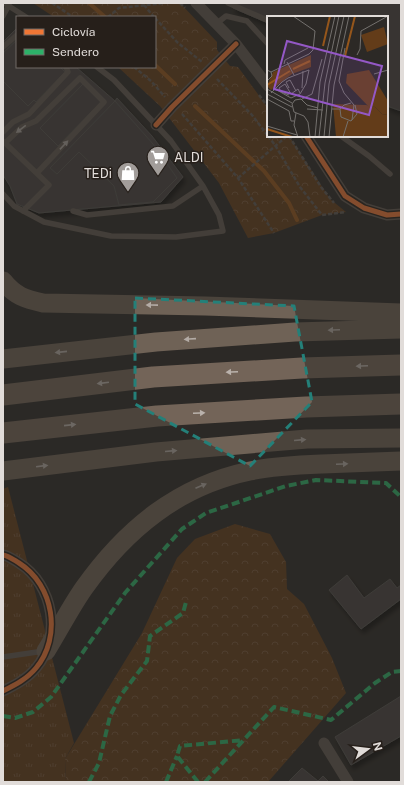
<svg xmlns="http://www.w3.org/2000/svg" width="404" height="785" font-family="'Public Sans',sans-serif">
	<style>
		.grass { fill: url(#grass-tufts) }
		.park { fill: url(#park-crowns) }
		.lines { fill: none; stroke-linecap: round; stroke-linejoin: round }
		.stream { stroke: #95561b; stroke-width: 4 }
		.building { fill: #464340; stroke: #555250; filter: url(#shadow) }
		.path { stroke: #5d5752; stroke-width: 2.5; stroke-dasharray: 4 2; stroke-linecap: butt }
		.service { stroke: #605750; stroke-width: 5.5 }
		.minor { stroke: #605750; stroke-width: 11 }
		.trunk { stroke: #6f6256; stroke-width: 19 }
		.motorway { stroke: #736458; stroke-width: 21 }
		.quiet { stroke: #2db169; stroke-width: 4; stroke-dasharray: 8 4; stroke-linecap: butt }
		.cycleway-casing { stroke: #261f1a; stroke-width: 8 }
		.cycleway { stroke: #f07635; stroke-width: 5 }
		.oneway { fill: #a7a09b }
		.oneway2 { fill: #b3aba5 }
		.oneway3 { fill: #bab2ac }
		.marked { fill: none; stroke: #248079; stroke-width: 3; stroke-dasharray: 8 5; stroke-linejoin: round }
		.labels { text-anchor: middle; stroke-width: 3; stroke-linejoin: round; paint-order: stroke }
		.poi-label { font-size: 13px; fill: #e1dcd9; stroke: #261f1a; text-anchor: start }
		.inset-river { fill: none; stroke: #95561b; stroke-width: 2 }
		.inset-road { fill: none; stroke: #74716e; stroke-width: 1 }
		.view { fill: #9458c6; fill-opacity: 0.15; stroke: #9458c6; stroke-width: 2 }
		.inset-edge { fill: none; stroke: #e1dcd9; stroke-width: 2 }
	</style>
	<defs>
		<pattern id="grass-tufts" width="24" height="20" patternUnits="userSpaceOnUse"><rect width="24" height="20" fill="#633c19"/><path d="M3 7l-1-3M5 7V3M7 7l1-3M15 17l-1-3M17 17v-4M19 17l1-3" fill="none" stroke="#79583a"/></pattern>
		<pattern id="park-crowns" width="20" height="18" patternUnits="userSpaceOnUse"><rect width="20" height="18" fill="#633c19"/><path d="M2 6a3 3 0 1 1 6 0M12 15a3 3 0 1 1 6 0" fill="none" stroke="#79583a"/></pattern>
		<filter id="shadow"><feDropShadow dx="2.5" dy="4.5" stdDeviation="2" flood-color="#0009"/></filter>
	</defs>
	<rect width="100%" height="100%" fill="#2c2926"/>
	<path class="grass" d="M8,487L74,743L65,759L66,782H3V489Z"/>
	<path class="park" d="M33,3H180L217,42V50L230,66L238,67L268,108V136H289L330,199L346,212L322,215L274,233L248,238L219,183L160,106L118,67H155V17H54Z
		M235,524L270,534L286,562L287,589L304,604L332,658L346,693L268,782H66L65,759L142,633L177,558L195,539Z"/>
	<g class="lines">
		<path class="stream" d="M89,3L105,17
			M155,65L175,84
			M195,106L264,171L289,203L297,220"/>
	</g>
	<path class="building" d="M235,3H401V111L387,106V17H268V23L233,8Z
		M17,28V67H76L115,101L117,98L152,136L183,177L161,202L39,213L17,204L10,186L3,175V42Z
		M17,40V67H60L65,72L36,102L34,100L28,106L3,81V57L4,52Z
		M83,84L101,102L58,146L40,128Z
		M115,101L153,144L177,178L153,202L119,205L114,186L79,152L57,174L50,168Z
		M347,575L364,598L390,579L397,588L401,585V599L361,629L329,590Z
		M401,696V736L351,765L335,737Z
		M302,768L318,781L323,776L329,782H288Z"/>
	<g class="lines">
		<path class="path" d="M52,3L73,17
			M180,3L185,8
			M144,5L154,17
			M108,17L119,8L165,3
			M155,18L177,42L202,62
			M134,67L151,81L165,97
			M217,79L252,115L268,136
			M259,95L268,107
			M182,114L238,178L274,233
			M268,136L275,145L300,187L322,215L346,212
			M289,136L321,187L334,203
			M238,178L287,136"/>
		<path class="service" d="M4,3L26,17
			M228,3L267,20
			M3,16L9,5
			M216,24L226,16L247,21L268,44
			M3,47L17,35
			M3,132L13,122L29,114L68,72L66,67
			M341,136L369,156L390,174
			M4,142L49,185L23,211
			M5,143L22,127L36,121L80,78L104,102L37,173
			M3,194L14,206L44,222L111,236L176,237L223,231L219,215L203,186L171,141L114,80L97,67
			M73,211L87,215L173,206L203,186
			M3,657L44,651"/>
		<path class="minor" d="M196,3L236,44L268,86
			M156,125L172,107L236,44
			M306,136L345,196L364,208L387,215L401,214
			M3,555C9,556 14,560 19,563C54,585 62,637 36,668C27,679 15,685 3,691
			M324,743L348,782"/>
		<path class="trunk" d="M3,281C15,296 25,299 43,303L205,306L401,313
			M3,359L156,342L295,332L401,329
			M3,471L156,452L307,439L401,438
			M46,651C59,630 70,608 84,588C126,529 178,486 250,471C273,466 298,465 322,464C349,463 375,462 401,461"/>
		<path class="motorway" d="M3,395L153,377L302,368L401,365
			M3,433L157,416L306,407L401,404"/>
		<path class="quiet" d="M3,716L15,718L33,712L51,697L125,593L182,529L206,513L286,486L316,480L386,483L401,497
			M89,782L99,763L110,716L121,695L147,661L150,636L183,613L186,602
			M166,782L177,756
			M198,782L177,756L180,746L244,740
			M205,782L274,707L331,720L375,683L392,672L401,671"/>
		<g class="cycleway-casing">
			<path id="cycleway" d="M156,125L172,107L236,44
				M306,136L345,196L364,208L387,215L401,214
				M3,555C9,556 14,560 19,563C54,585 62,637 36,668C27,679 15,685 3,691"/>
		</g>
		<use href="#cycleway" class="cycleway"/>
	</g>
	<defs><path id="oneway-solid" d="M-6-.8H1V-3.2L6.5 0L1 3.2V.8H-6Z"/></defs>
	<g class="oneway">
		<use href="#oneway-solid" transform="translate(21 129) rotate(143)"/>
		<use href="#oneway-solid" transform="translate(64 145) rotate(-47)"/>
	</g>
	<g class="oneway2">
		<use href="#oneway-solid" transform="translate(152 305) rotate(-179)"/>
		<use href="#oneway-solid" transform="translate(334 330) rotate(178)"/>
		<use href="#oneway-solid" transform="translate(190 339) rotate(176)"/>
		<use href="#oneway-solid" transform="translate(61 352) rotate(174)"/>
		<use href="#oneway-solid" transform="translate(300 440) rotate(-5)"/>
		<use href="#oneway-solid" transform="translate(171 451) rotate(-5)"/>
		<use href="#oneway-solid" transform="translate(342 464) rotate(-2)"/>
		<use href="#oneway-solid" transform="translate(42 466) rotate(-7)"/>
		<use href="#oneway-solid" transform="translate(201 486) rotate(-23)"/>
	</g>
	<g class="oneway3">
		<use href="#oneway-solid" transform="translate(362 366) rotate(178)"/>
		<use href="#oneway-solid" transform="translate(232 372) rotate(177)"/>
		<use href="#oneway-solid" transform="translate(103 383) rotate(173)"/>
		<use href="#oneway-solid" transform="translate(199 413) rotate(-3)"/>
		<use href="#oneway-solid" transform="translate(70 425) rotate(-6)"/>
	</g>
	<path d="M0 0H404V785H0ZM135,298L294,306L312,402L250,466L135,404Z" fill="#2c2926" fill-opacity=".55" fill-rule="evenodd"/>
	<path class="marked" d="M135,298L294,306L312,402L250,466L135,404Z"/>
	<defs>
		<g id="supermarket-pin" transform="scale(1.15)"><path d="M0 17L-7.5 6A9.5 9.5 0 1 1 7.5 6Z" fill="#a29d9a" stroke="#261f1a"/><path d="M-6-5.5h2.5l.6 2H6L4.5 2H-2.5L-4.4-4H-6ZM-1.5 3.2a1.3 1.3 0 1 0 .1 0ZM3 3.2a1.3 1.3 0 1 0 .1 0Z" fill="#fff"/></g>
		<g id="shop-pin" transform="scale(1.15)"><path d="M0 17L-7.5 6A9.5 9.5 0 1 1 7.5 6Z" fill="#a29d9a" stroke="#261f1a"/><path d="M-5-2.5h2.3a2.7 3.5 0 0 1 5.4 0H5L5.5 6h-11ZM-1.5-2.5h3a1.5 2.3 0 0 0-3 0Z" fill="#fff"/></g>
	</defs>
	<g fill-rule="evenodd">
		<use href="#supermarket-pin" x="158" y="157"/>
		<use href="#shop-pin" x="128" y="173"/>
	</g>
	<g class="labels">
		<g class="poi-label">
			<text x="174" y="162">ALDI</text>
			<text x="112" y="178" text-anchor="end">TEDi</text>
		</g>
	</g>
	<g transform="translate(267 16)">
		<rect width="121" height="121" fill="#2c2926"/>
		<path d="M66,88L99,89L108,91L115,98L121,99V121H69Z" fill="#633c19"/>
		<path d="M44,39V51L25,58L4,74L0,70L6,56ZM102,54L121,85V99L115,98L108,91L101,90L79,67L80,58Z" fill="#633c19"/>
		<path d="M117,11L121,28L100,36L94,19Z" fill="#633c19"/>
		<path class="inset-river" d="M56,30L63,0M78,40L88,0M26,53L43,45M0,69L23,55M0,113L25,121"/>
		<path class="inset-road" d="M78,32L72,65L77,77L87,89M90,39L93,33L94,15L121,0M20,46L27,59M17,48L18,44L41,32M0,54L4,56L5,60L0,65M4,56L42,38L46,34L48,15L26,0M107,58L121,54M22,72L19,66L23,64L29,75M35,72L36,55M0,73L25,87M4,77L15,66L21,62L42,54L39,68L33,78L24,82L8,73M0,78L25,91M24,78L31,73L33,77M22,79L14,76L12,72L18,68L24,78M0,83L22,95L24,105H27M35,83L45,78L55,43M40,93L56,94M65,93H73L77,89L84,87M73,93L74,101L84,105L90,98L88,89M29,97L27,109L31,121M85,104L87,89M0,110L30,119M43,121L41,106L37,100L27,96L25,88L28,84L34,83L40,89L51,92M48,121L53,66L68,0M52,121L58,67L72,0M57,121L62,68L77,0M62,121L67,69L82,0M76,121L81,105"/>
		<path class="view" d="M20,25L115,50L102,99L7,73Z"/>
		<rect width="121" height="121" class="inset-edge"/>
	</g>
	<rect width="404" height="785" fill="none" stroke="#e1dcd9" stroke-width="8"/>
	<rect x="16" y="16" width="140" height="52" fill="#261f1a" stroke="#716b66"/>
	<rect x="24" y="29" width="20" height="6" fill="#f07635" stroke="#716b66"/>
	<text x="52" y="36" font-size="12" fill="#e1dcd9">Ciclovía</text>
	<rect x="24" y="49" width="20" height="6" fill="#2db169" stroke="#716b66"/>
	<text x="52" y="56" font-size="12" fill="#e1dcd9">Sendero</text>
	<g transform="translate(368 749) rotate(75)" stroke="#261f1a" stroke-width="3" paint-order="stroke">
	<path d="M0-3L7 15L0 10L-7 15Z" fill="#e1dcd9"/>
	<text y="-6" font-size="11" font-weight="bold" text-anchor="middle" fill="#e1dcd9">N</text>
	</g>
</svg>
